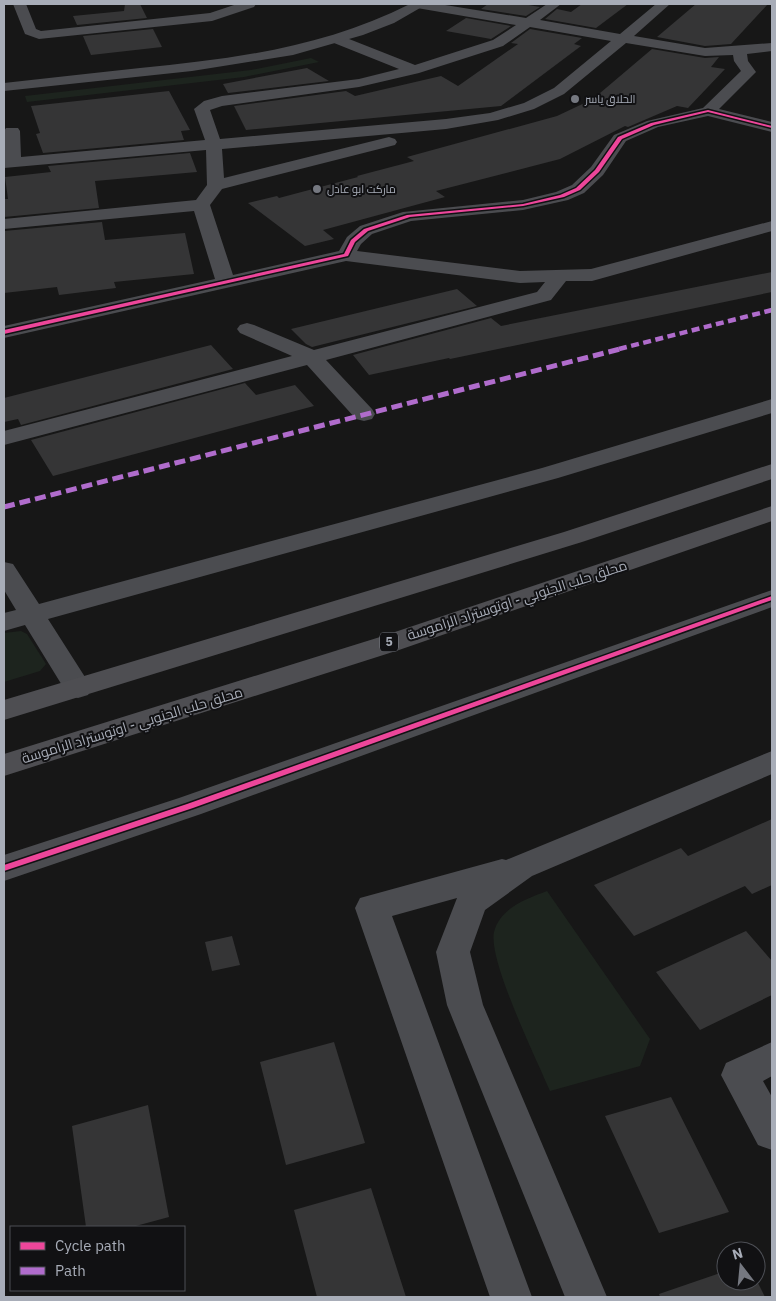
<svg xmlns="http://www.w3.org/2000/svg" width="776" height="1301" font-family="'IBM Plex Sans',Cairo,sans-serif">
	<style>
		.green { fill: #1d241e }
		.building { fill: #353536 }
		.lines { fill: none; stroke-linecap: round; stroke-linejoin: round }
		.minor { fill: #4b4c50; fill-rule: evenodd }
		.tertiary { fill: #4b4c50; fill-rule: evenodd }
		.trunk { fill: #4e4e52; fill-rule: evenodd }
		.quiet-far1 { stroke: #b06ccc; stroke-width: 4.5; stroke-dasharray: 8 4.5; stroke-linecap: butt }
		.quiet { stroke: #b06ccc; stroke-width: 5; stroke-dasharray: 11 5; stroke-linecap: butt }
		.cycleway-casing { stroke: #111113; stroke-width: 3 }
		.cycleway { fill: #ed469a; fill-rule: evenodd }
		.poi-dot { fill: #757880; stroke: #111113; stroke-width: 2 }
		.labels { text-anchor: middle; stroke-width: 4; stroke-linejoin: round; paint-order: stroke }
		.far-poi-label { font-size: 11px; fill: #a8adb8; stroke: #111113; text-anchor: start }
		.shield { fill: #111113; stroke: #7b7e86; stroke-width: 1 }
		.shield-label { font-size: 12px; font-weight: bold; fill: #a8adb8 }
		.street-label { font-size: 14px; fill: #a8adb8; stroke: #111113 }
	</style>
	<rect width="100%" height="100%" fill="#171717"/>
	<path class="green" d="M311,58L319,62L244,77L27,102L25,96L251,70Z
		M21,631L27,634L46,664L40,671L4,682V633Z
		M547,891L650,1039L640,1066L550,1091C537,1060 488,961 494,932C500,908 526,899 547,891Z"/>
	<path class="building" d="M125,4H140L147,18L77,25L73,16L124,11Z
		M488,4H523L540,7L526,16L481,9Z
		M582,4H628L596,28L545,19L557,9L571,12Z
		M696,4H768L731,44L705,46L657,37Z
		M466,18L511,26L491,39L446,31Z
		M153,29L162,47L91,55L83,36Z
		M530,29L582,38L574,44L581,46L501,106L246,130L234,106L346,91L355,96L441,76L458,86L518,44L511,43Z
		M652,49L705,58L719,57L711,67L725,69L688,108L677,106L628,127L625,126L560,159L436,191L445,197L323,230L334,239L305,246L248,203L277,196L279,198L358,177L357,176L414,161L407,157L557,116L593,99Z
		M307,68L329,81L228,93L223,84Z
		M169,91L190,130L181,131L184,140L43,153L36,134L40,133L31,106Z
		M190,153L197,172L95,181L99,208L4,217V199H8L5,177L51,172L48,166Z
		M102,222L105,240L185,233L194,274L114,282L116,288L59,295L57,287L4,293V231Z
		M772,272V292L450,359L449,358L369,375L353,355L491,318L501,326Z
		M457,289L477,306L312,347L306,344L291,329Z
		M211,345L233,369L21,425L18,419L4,422V398Z
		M245,383L256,395L295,385L314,406L53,476L31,440Z
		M772,819V885L752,894L745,886L634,936L594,885L681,848L688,856Z
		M746,931L772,961V995L700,1030L656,972Z
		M232,936L240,965L212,971L205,942Z
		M334,1042L365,1143L286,1165L260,1062Z
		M671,1097L729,1212L659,1233L605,1116Z
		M148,1105L169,1217L132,1227H86L72,1126Z
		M371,1188L406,1297H317L294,1210Z
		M726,1271V1281H756V1279L765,1297H660L659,1294Z"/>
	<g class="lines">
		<path class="minor" d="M13,4H26L36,29L41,31L210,13L237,4H256L254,7L212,21L39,39L25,34Z
			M411,4H439L526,18L547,4H561L540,20L620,34L656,4H670L634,36L705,48L772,43V51L747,54L748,61L756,72L719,109L772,122V132L708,116L658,127L626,141L603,175L584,193L568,200L523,210L411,221L372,234L361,244L357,251L520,271L591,269L772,221V231L592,281H566L551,300L326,360L372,409L375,414L372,419L364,421L356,419L307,365L4,445V431L292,356L240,333L237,329L240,325L247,323L254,325L314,350L537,292L545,282L520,283L346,261L4,338V326L215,279L194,211L4,229V219L196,200L207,185L206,150L4,168V131L6,128H18L20,131L21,157L205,140L194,109L204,101L222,96L359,79L399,69L334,43L332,40L334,37H344L415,65L493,40L516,25L417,8L412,7ZM530,27L611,41L554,88L524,103L490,113L446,119L220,139L210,110L222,106L359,87L419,73L503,46ZM626,43L705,56L733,55L734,61L741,71L703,108L647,121L614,135L591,167L572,185L556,192L523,200L403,212L360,226L347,237L339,251L233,275L210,205L222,189L395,145L397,142L395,139L389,137L224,178L222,149L446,129L498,120L534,109L564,94Z
			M772,399V413L558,478L48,619L92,688L88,695L78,698L68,695L25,625L4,631V613L16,610L4,590V562L13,564L39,604L542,468Z
			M772,590V607L201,814L4,881V855L179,798Z
			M772,751V774L532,876L485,910L470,952L483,1005L607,1297H565L447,1005L436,952L457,898L392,916L532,1297H490L355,908L360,898L502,859L506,860Z
			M772,1042V1076L763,1081L772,1097V1150L758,1145L721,1075L726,1063Z"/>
		<path class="tertiary" d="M410,4H427L394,23L363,35L293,55L192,71L4,91V83C49,78 94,73 140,68C234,59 325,47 410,4Z"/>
		<path class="trunk" d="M772,464V479L582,542L4,720V700L564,532Z
			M772,506V521L399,650L4,776V754L380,637Z"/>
		<path class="quiet-far1" d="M619,349L772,310"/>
		<path class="quiet" d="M4,507L624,348"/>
		<g class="cycleway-casing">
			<path id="cycleway" d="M708,110L772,126V128L708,112L654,125L622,139L599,172L580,190L564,197L523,206L410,217L368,231L355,242L348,256L4,334V330L344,254L351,240L364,229L407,215L523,204L560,195L576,188L595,170L618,137L651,123Z
				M772,596V600L193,808L4,871V865L187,804Z"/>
		</g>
		<use href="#cycleway" class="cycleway"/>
	</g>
	<g class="poi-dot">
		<circle cx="575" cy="99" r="5"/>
		<circle cx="317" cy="189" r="5"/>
	</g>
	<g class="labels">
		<g class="far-poi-label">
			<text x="585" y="103">الحلاق ياسر</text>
			<text x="327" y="193">ماركت ابو عادل</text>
		</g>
		<rect class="shield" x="380" y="632.5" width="18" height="19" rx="4"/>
		<g class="shield-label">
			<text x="389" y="646">5</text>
		</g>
		<g class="street-label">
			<text transform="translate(517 600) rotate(-18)" y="5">محلق حلب الجنوبي - اوتوستراد الراموسة</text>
			<text transform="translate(132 725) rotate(-17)" y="5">محلق حلب الجنوبي - اوتوستراد الراموسة</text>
		</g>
	</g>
	<rect width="776" height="1301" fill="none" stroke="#a8adb8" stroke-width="10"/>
	<rect x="10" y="1226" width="175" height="65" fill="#111113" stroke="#4d4f55"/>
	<rect x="20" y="1242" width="25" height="8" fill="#ed469a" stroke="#4d4f55"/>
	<text x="55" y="1251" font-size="15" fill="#a8adb8">Cycle path</text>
	<rect x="20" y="1267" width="25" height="8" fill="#b06ccc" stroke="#4d4f55"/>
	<text x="55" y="1276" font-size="15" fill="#a8adb8">Path</text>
	<g transform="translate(741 1266) rotate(344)"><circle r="24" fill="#111113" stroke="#4d4f55"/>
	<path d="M0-4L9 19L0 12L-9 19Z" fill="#757880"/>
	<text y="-8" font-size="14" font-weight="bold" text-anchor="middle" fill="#a8adb8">N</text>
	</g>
</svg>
